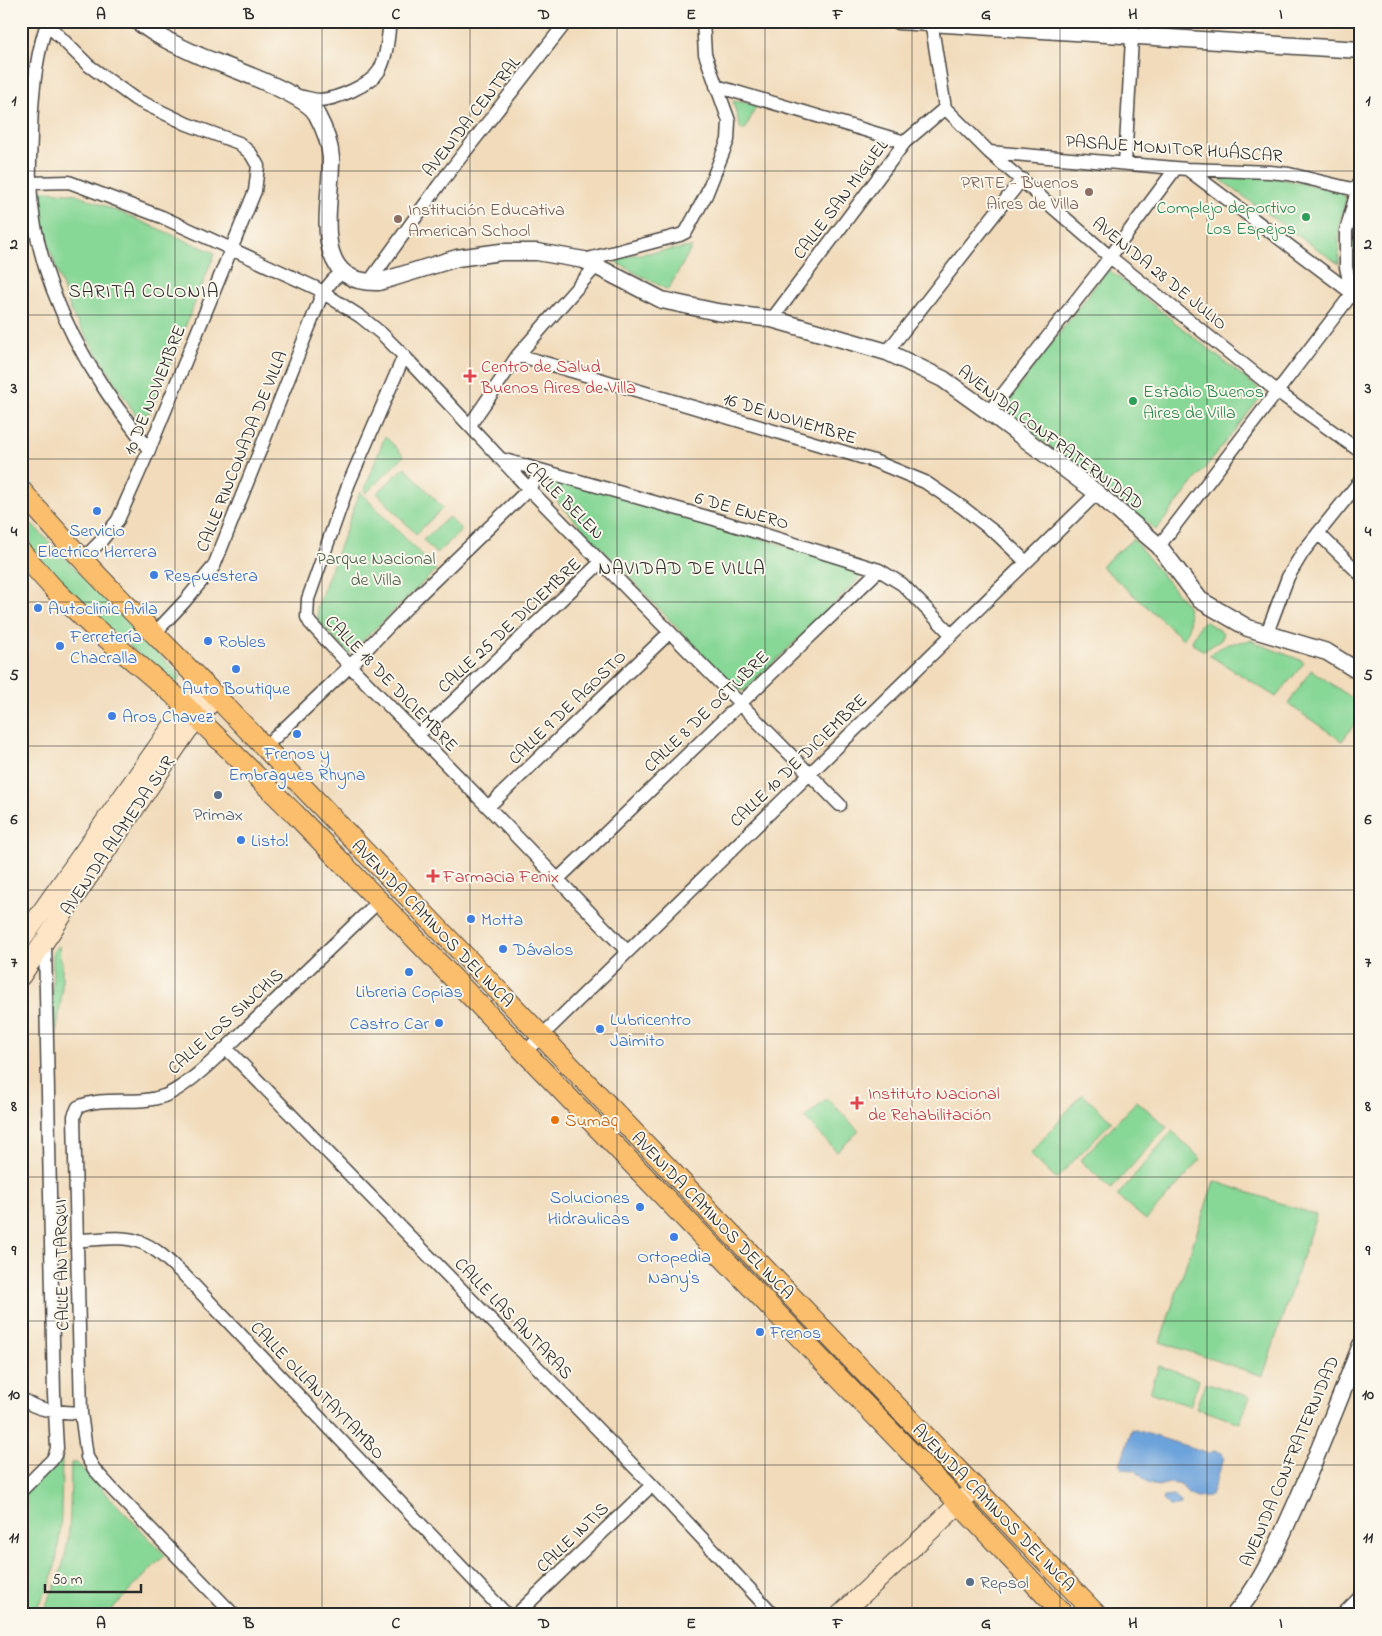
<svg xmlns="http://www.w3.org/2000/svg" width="1382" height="1636" font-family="'Indie Flower',sans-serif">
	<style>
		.green { fill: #87d796; stroke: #598160 }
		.water { fill: #6da3db; stroke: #4c6783 }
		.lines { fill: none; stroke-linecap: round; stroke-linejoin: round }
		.minor-casing { stroke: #494541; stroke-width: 15 }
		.tertiary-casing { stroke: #494541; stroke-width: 19 }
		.secondary-casing { stroke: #494541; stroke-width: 21 }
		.primary-casing { stroke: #494541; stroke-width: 22 }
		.minor { stroke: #fff; stroke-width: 12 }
		.tertiary { stroke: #fff; stroke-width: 16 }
		.secondary { stroke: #fde5c5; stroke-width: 19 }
		.primary { stroke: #fabe6d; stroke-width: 20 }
		.grid { fill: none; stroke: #2b2b2b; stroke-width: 1; stroke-opacity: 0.55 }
		.education-dot { fill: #8d6e63; stroke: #fbf7ec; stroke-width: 2 }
		.leisure-dot { fill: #2e9e5b; stroke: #fbf7ec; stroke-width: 2 }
		.health-dot { fill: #e0444e; stroke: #fbf7ec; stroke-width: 2 }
		.shop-dot { fill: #3f7fe0; stroke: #fbf7ec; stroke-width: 2 }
		.service-dot { fill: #5c6f8a; stroke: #fbf7ec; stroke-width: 2 }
		.food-dot { fill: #e8710a; stroke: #fbf7ec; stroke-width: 2 }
		.labels { text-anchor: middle; stroke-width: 4; stroke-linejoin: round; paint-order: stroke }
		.street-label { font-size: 18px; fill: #2b2b2b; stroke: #fbf7ec }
		.education-label { font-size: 18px; fill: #785e54; stroke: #fbf7ec; text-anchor: end }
		.leisure-label { font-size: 18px; fill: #27864d; stroke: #fbf7ec; text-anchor: end }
		.health-label { font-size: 18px; fill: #be3a42; stroke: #fbf7ec; text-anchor: start }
		.shop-label { font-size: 18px; fill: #366cbe; stroke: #fbf7ec; text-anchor: start }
		.park-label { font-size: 18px; fill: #475f4b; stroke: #fbf7ec }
		.service-label { font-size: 18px; fill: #4e5e75; stroke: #fbf7ec }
		.food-label { font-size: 18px; fill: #c56008; stroke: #fbf7ec; text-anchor: start }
		.neighbourhood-label { font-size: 19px; letter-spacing: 1px; fill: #2b2b2b; stroke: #fbf7ec }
		.neatline { fill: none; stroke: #2b2b2b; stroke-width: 2 }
		.grid-label { font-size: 16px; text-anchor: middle; font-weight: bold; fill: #2b2b2b }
	</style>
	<rect width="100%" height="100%" fill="#fbf7ec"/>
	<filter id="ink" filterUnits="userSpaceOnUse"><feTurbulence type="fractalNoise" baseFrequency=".02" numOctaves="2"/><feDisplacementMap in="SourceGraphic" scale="10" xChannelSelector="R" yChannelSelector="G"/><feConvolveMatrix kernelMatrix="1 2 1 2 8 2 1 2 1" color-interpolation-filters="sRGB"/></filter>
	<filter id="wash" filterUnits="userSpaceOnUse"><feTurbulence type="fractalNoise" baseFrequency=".0096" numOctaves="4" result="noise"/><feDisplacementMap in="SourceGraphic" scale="20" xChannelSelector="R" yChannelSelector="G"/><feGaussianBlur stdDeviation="1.12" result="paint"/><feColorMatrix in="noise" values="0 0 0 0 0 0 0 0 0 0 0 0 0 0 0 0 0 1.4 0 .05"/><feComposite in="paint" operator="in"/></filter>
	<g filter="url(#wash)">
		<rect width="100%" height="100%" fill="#f1dbbb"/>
		<path class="green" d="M733,101L757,104L745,130H742L740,127Z
			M1219,175L1277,178L1337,191L1343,194L1346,199L1339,225V264L1277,221L1220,179Z
			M39,190L77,194L215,253L151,411L144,416L135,414L72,314L48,244L41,214Z
			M1349,226L1355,227L1354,239L1361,248V266L1353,272L1348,238Z
			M692,247L668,290L617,263L618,257Z
			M1108,269L1264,393L1156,530L1002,409Z
			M385,436L404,456L366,493L364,491Z
			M405,467L443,508L416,534L377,493Z
			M566,479L858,568L860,573L859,579L745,691L736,690L554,498L551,491V485L557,480Z
			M360,492L436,570L349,654L320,623L318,618L317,607Z
			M21,513L181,677L175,685L105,625L71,593L21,537Z
			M449,517L462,530L436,554L423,540Z
			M1133,539L1186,604C1191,617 1191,627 1183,639L1101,566Z
			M1205,621L1223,633V636L1221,640L1204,651L1194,645L1192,641L1200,625Z
			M1251,640L1256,643L1303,661L1304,663L1276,697L1209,655L1224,645Z
			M1311,670L1361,704V715L1342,741L1288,704Z
			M59,946L60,960L62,961V992L52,1065L53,951Z
			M1082,1094L1112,1121L1056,1179L1030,1154Z
			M827,1098L859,1131L837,1152L805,1118Z
			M1137,1101L1167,1127L1111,1189L1080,1160Z
			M1172,1131L1201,1159L1146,1220L1117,1196Z
			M1214,1181L1316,1215L1263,1376L1160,1342Z
			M1159,1366L1199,1380L1190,1406L1150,1392Z
			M1205,1382L1250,1397L1240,1423L1196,1408Z
			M62,1458C61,1497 63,1540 52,1578C48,1591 39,1604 31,1615H21V1496L52,1464Z
			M71,1463H77L165,1555L106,1615H41C49,1598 58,1582 63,1564C72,1532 70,1496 71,1463Z"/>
		<path class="water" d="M1132,1429L1209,1453L1214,1451L1222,1453L1224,1458L1211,1495L1209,1497L1197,1498L1192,1496L1188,1494L1182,1486L1178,1484L1169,1483L1158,1486L1149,1484L1135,1470L1122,1469L1120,1465Z
			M1174,1496L1181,1502V1505L1170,1507L1163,1500L1164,1497Z"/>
	</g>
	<g filter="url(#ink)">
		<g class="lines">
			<g class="minor-casing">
				<path id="minor" d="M44,21L88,65L135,99L187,124L239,143L251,154L258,166L255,191L149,450L118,520L101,541L83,559
					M48,21C36,53 32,96 31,130C31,148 29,166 30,183C33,255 63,326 102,385C116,408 134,428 149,450
					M931,21L945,108L989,152L1110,257L1278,392L1361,452
					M716,86L905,142
					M297,96C305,97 313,100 320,100C337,99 370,85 379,71C387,57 388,37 390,21
					M989,152L1187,169L1270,172L1289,174L1356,190
					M1125,163L1133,21
					M1187,169L1361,300
					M30,183L69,182L162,217L316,288L361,317L382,334L404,356L529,489L840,805
					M1360,210L1359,221L1361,238
					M584,260L680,235L686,232L706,195L728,140L729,121L705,54L703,21
					M369,282L439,185L567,21
					M1352,294L1346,267V231L1361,176
					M772,319L905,142L945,108
					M887,352L1022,179
					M518,355L794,437L874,461L925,482L962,507L998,535L1026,562
					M404,356L349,483L308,599L307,617L310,623L350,666L488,807L627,951
					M989,412L1110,257L1176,168
					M470,425L518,355L597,265
					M501,459L714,519L879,570L902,584L952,635
					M1318,533L1361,575
					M1159,546L1361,282
					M1267,633L1288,577L1303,552L1361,480
					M154,634L185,601L214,566L323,292L333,280L344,271
					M418,735L601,562
					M265,747L350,666L417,597L529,489L542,471
					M488,807L670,632
					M558,879L879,570
					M226,1048L652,1485L774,1615
					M524,1053L1097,493
					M78,1240C97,1240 122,1235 140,1242C157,1248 171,1264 184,1275L507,1615
					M21,1398C38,1412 61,1412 81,1413
					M21,1491L52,1460L55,1455L57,1448L54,1394L45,942
					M234,1615L112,1489L94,1469L87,1457L81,1413L74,1116L78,1107C105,1095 136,1106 164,1096C190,1086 228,1046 249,1026C292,985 335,943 378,902
					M516,1615L652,1485
					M1342,1615L1361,1596"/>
			</g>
			<g class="tertiary-casing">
				<path id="tertiary" d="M137,21C156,36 178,46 200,56C225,66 307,94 317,115C324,128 330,144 331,158C332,203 307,285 379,282L457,258L501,252H537L584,260L662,300L717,312L772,319L887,352L943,379L989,412L1097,493L1159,546L1200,600L1248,628L1327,652L1361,673
					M898,21L1361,50
					M1234,1615C1259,1587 1274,1553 1289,1519C1315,1462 1338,1403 1361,1345"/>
			</g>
			<g class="secondary-casing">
				<path id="secondary" d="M21,941L176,721L205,685
					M21,976L187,731L216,696
					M840,1615L976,1488"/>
			</g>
			<g class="primary-casing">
				<path id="primary" d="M21,490C85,567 158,636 227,708L1097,1615
					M21,552L54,589L91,625L173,694L294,813L918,1460L1064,1615"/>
			</g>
			<use href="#minor" class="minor"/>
			<use href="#tertiary" class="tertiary"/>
			<use href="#secondary" class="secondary"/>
			<use href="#primary" class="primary"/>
		</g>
	</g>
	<path class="grid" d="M175,21V1615M322,21V1615M470,21V1615M617,21V1615M765,21V1615M912,21V1615M1060,21V1615M1207,21V1615M21,171H1361M21,315H1361M21,459H1361M21,602H1361M21,746H1361M21,890H1361M21,1034H1361M21,1177H1361M21,1321H1361M21,1465H1361"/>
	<g class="education-dot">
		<circle cx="1089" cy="192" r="5"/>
		<circle cx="398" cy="219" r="5"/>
	</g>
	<g class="leisure-dot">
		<circle cx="1306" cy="217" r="5"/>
		<circle cx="1133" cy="401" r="5"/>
	</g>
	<g class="health-dot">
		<path d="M467.5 368.5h5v5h5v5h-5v5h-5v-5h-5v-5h5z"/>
		<path d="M430.5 868.5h5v5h5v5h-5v5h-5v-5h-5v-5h5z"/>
		<path d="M854.5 1095.5h5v5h5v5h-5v5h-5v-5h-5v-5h5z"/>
	</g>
	<g class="shop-dot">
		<circle cx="97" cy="511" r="5"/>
		<circle cx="154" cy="575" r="5"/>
		<circle cx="38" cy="608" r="5"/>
		<circle cx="208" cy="641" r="5"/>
		<circle cx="60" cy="646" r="5"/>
		<circle cx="236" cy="669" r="5"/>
		<circle cx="112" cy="716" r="5"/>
		<circle cx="297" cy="734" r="5"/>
		<circle cx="241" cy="840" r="5"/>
		<circle cx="471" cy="919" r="5"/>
		<circle cx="503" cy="949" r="5"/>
		<circle cx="409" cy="972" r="5"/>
		<circle cx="439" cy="1023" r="5"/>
		<circle cx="600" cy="1029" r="5"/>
		<circle cx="640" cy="1207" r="5"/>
		<circle cx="674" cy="1237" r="5"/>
		<circle cx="760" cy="1332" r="5"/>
	</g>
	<g class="service-dot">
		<circle cx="218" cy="795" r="5"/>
		<circle cx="970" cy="1582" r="5"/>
	</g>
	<circle class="food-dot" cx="555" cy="1120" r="5"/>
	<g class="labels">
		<g class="street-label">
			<text transform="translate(471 116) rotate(-52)" y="6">AVENIDA CENTRAL</text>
			<text transform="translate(1174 148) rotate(4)" y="6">PASAJE MONITOR HUÁSCAR</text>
			<text transform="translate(840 199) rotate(-53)" y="6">CALLE SAN MIGUEL</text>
			<text transform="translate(1160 273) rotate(39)" y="6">AVENIDA 28 DE JULIO</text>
			<text transform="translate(154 390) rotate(-68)" y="6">10 DE NOVIEMBRE</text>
			<text transform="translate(790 418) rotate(17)" y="6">16 DE NOVIEMBRE</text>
			<text transform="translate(1051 437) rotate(37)" y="6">AVENIDA CONFRATERNIDAD</text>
			<text transform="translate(241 451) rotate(-68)" y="6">CALLE RINCONADA DE VILLA</text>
			<text transform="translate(565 500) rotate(45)" y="6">CALLE BELEN</text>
			<text transform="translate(742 510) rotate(16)" y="6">6 DE ENERO</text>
			<text transform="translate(509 625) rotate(-43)" y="6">CALLE 25 DE DICIEMBRE</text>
			<text transform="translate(392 683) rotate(46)" y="6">CALLE 18 DE DICIEMBRE</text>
			<text transform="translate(567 707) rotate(-44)" y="6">CALLE 9 DE AGOSTO</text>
			<text transform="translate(706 711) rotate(-44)" y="6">CALLE 8 DE OCTUBRE</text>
			<text transform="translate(798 760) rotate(-44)" y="6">CALLE 10 DE DICIEMBRE</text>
			<text transform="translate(117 835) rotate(-56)" y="6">AVENIDA ALAMEDA SUR</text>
			<text transform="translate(433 923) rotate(46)" y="6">AVENIDA CAMINOS DEL INCA</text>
			<text transform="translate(225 1021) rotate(-42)" y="6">CALLE LOS SINCHIS</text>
			<text transform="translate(713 1215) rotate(46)" y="6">AVENIDA CAMINOS DEL INCA</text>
			<text transform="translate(61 1265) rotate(-91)" y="6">CALLE ANTARQUI</text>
			<text transform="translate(514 1318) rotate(46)" y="6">CALLE LAS ANTARAS</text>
			<text transform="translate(318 1390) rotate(46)" y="6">CALLE OLLANTAYTAMBO</text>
			<text transform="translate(1289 1461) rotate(-67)" y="6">AVENIDA CONFRATERNIDAD</text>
			<text transform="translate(994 1507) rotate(46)" y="6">AVENIDA CAMINOS DEL INCA</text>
			<text transform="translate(572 1537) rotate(-44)" y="6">CALLE INTIS</text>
		</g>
		<g class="education-label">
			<text x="1079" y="188">PRITE - Buenos<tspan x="1079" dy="21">Aires de Villa</tspan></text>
			<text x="408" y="215" text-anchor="start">Institución Educativa<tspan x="408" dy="21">American School</tspan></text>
		</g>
		<g class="leisure-label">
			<text x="1296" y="213">Complejo deportivo<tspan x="1296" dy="21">Los Espejos</tspan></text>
			<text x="1143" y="397" text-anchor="start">Estadio Buenos<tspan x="1143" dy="21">Aires de Villa</tspan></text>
		</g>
		<g class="health-label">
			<text x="481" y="372">Centro de Salud<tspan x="481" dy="21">Buenos Aires de Villa</tspan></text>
			<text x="443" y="882">Farmacia Fenix</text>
			<text x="868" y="1099">Instituto Nacional<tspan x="868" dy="21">de Rehabilitación</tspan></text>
		</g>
		<g class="shop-label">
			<text x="97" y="536" text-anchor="middle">Servicio<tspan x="97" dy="21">Electrico Herrera</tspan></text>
			<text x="164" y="581">Respuestera</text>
			<text x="48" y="614">Autoclinic Avila</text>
			<text x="70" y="642">Ferretería<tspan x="70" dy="21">Chacralla</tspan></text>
			<text x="218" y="647">Robles</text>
			<text x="236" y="694" text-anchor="middle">Auto Boutique</text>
			<text x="122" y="722">Aros Chavez</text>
			<text x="297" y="759" text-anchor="middle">Frenos y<tspan x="297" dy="21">Embragues Rhyna</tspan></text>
			<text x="251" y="846">Listo!</text>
			<text x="481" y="925">Motta</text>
			<text x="513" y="955">Dávalos</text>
			<text x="409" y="997" text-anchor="middle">Libreria Copias</text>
			<text x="610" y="1025">Lubricentro<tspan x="610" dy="21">Jaimito</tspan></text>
			<text x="429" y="1029" text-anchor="end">Castro Car</text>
			<text x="630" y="1203" text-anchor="end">Soluciones<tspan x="630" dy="21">Hidraulicas</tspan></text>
			<text x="674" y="1262" text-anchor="middle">Ortopedia<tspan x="674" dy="21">Nany's</tspan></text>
			<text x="770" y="1338">Frenos</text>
		</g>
		<g class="park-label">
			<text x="376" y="564">Parque Nacional<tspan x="376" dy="21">de Villa</tspan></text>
		</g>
		<g class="service-label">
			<text x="218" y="820">Primax</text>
			<text x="980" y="1588" text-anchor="start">Repsol</text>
		</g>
		<g class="food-label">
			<text x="565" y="1126">Sumaq</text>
		</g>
		<g class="neighbourhood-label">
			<text x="144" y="297">SARITA COLONIA</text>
			<text x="682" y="574">NAVIDAD DE VILLA</text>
		</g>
	</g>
	<rect width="1382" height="1636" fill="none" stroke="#fbf7ec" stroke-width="55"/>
	<path d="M45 1584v8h96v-8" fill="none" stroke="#2b2b2b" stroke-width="2.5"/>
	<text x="52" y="1584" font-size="15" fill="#2b2b2b" stroke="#fbf7ec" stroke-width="4" paint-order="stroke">50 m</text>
	<rect x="28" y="28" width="1326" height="1580" class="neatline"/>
	<g class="grid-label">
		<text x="101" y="19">A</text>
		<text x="249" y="19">B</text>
		<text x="396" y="19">C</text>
		<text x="544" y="19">D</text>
		<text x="691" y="19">E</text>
		<text x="838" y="19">F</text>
		<text x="986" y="19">G</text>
		<text x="1133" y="19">H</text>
		<text x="1281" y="19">I</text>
		<text x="14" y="105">1</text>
		<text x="1368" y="105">1</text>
		<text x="14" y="249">2</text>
		<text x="1368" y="249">2</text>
		<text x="14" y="393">3</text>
		<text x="1368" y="393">3</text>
		<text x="14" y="536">4</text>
		<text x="1368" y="536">4</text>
		<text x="14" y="680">5</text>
		<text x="1368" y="680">5</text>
		<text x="14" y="824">6</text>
		<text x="1368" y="824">6</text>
		<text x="14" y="967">7</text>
		<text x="1368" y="967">7</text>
		<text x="14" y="1111">8</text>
		<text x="1368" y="1111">8</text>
		<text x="14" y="1255">9</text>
		<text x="1368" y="1255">9</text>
		<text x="14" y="1399">10</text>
		<text x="1368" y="1399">10</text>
		<text x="14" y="1542">11</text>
		<text x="1368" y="1542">11</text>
		<text x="101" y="1628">A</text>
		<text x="249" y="1628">B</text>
		<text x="396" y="1628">C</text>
		<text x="544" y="1628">D</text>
		<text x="691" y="1628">E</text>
		<text x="838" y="1628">F</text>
		<text x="986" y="1628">G</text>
		<text x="1133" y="1628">H</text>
		<text x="1281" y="1628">I</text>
	</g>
</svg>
